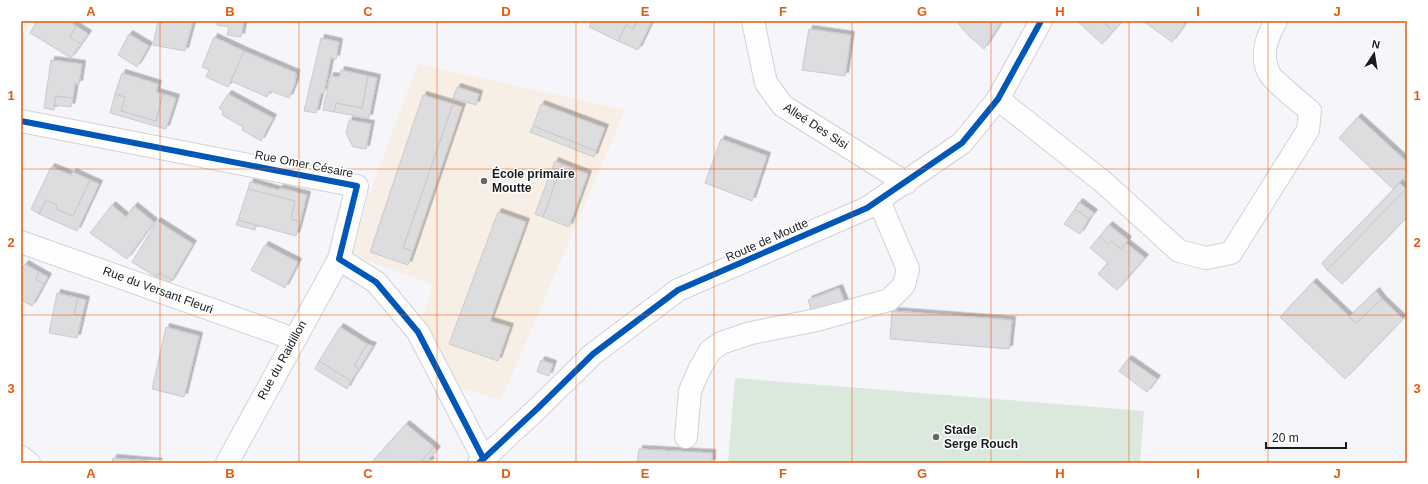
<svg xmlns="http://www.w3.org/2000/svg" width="1428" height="484" font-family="Arial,sans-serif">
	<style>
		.education { fill: #f7eee6 }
		.green { fill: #dae9dc }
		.building { fill: #dddcde; stroke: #cccacc; filter: url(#shadow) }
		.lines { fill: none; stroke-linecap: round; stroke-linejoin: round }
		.minor-casing { stroke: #d2d2d6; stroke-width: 24 }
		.minor { stroke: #fefefe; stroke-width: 22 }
		.cycleway-casing { stroke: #fff; stroke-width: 8 }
		.cycleway { stroke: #0057b8; stroke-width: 6 }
		.grid { fill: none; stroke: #e8590c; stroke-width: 1; stroke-opacity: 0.55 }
		.poi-dot { fill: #67676b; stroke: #fff; stroke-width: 1.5 }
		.labels { text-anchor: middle; stroke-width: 3; stroke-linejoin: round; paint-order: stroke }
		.street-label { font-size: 12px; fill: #1a1b1e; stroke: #fff }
		.poi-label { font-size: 12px; font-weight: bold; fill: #1a1b1e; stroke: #fff; text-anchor: start }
		.neatline { fill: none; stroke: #e8590c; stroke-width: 1.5 }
		.grid-label { font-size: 13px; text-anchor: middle; font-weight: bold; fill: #e8590c }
	</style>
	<defs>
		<filter id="shadow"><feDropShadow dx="3.5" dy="-3.5" stdDeviation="0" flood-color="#0004"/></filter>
	</defs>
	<rect width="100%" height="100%" fill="#f5f5fa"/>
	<path class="education" d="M418,64L625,110L501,400L452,385L422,321L433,285L347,253Z"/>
	<path class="green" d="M735,378L1144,411L1140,463H728Z"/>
	<path class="building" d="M37,21H68L76,26L70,37L81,44L71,58L30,33Z
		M158,21H193L185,51L153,45Z
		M217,21H244L241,37L227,35L229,27L217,25Z
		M592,21H637L633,29L626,25L618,41L589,27Z
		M637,21H652L638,50L618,41L626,25L633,29Z
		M956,21H1002L984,49L969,36Z
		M1077,21H1102L1113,31L1102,44Z
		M1102,21H1123L1113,31Z
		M1143,21H1181L1185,24L1172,42Z
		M76,26L88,34L81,44L70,37Z
		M809,29L851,35L845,76L802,70Z
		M129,34L149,46L137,67L118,55Z
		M214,37L244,51L228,87L206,77L209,70L202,67Z
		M321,38L339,42L336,59L331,58L324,93H321L316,113L304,111Z
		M244,51L296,73L295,83L289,98L270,91L267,97L231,81Z
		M51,60L82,64L79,84H75L73,98L56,96L54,110L44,108Z
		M341,70L368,76L362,108L336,103L334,112L323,110L330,76L339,77Z
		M122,73L158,84L156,92L163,94L156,121L121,111L125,97L115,94Z
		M368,76L377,78L369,118L334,112L336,103L362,108Z
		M457,87L479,94L476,105L453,98Z
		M115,94L125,97L121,111L156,121L163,94L176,98L166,129L110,113Z
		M228,94L273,118L261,141L242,130L243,127L222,115L223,111L219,108Z
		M423,95L453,104L403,248L413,251L408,265L370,252Z
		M56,96L73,98L71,107L54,105Z
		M453,104L462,107L413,251L403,248Z
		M541,104L605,128L596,151L533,126Z
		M1358,117L1407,162V175L1393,189L1339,138Z
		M349,120L371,124L366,149L353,147L346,133Z
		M533,126L596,151L594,157L530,132Z
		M721,139L767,156L752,201L705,183Z
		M555,161L562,164L543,217L535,214Z
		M562,164L588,174L569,227L543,217Z
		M51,167L71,175L73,172L90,180L73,216L56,209L57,205L46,200L39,214L31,209Z
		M90,180L99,184L77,231L39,214L46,200L57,205L56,209L73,216Z
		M250,182L278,190L280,188L307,195L300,222L291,219L295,201L248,189Z
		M1400,183L1406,189L1327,270L1322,263Z
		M248,189L295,201L291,219L300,222L296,236L238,220Z
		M1406,189L1407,190V217L1342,284L1327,270Z
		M1079,202L1094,213L1089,219L1075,209Z
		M112,205L126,217L134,206L154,222L127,259L90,233Z
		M1075,209L1089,219L1080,234L1064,224Z
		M498,212L526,222L490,321L510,327L498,361L449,344Z
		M238,220L256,225L255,230L236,225Z
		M157,221L193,244L172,280L159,273L156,277L132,262Z
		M1109,225L1128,240L1121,249L1111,241L1108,244L1100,236Z
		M1100,236L1108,244L1111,241L1121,249L1126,243L1145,258L1117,290L1098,274L1108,263L1090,248Z
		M265,245L298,262L285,288L251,270Z
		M25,264L39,272L36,279L44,284L32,306L21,300V270Z
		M39,272L48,277L44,284L36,279Z
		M159,273L172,280L169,284L156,277Z
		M1313,282L1356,323L1382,299L1403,319L1345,379L1280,317Z
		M839,288L845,303L813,316L808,300Z
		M1376,291L1382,299L1356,323L1349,317Z
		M57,293L78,298L74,314L82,316L77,338L49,333Z
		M78,298L86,300L82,316L74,314Z
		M892,311L1012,320L1009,349L890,339Z
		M166,327L199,336L184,397L152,389Z
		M340,327L367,344L354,366L359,369L351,381L319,361Z
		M367,344L373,346L359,369L354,366Z
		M1128,359L1157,379L1147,392L1119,371Z
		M541,360L553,364L549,376L537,372Z
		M319,361L351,381L347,389L315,369Z
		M406,424L434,447L420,463H371Z
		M434,447L437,450L429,459L431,461L430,463H420Z
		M639,449L712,453V463H637Z
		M113,458L159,462V463H112Z"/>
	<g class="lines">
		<g class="minor-casing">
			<path id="minor" d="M753,21L766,83L783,106L906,183
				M998,99L1102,181L1179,251L1206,258L1231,253L1308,130L1310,111C1302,104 1272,80 1269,73C1260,56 1267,36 1276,21
				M21,121L357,186L339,259L376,282L418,332L483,458
				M21,242L294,339
				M686,437L690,391L699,370L710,351L721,343L751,333L817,320L889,300L904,285L908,269L879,201
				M21,457L29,463
				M227,463L339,259
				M479,463L538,408L593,354L678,290L867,208L962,143L998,99L1041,21"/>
		</g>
		<use href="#minor" class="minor"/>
		<g class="cycleway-casing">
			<path id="cycleway" d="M21,121L357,186L339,259L376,282L418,332L483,458
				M479,463L538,408L593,354L678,290L867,208L962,143L998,99L1041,21"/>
		</g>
		<use href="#cycleway" class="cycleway"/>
	</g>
	<path class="grid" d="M160,21V463M299,21V463M437,21V463M576,21V463M714,21V463M852,21V463M991,21V463M1129,21V463M1268,21V463M21,169H1407M21,315H1407"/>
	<g class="poi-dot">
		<circle cx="484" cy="181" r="4"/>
		<circle cx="936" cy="437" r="4"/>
	</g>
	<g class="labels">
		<g class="street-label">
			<text transform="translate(816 126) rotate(33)" y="4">Alleé Des Sisi</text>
			<text transform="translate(304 164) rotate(11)" y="4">Rue Omer Césaire</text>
			<text transform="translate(767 240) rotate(-24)" y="4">Route de Moutte</text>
			<text transform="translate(158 290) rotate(20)" y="4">Rue du Versant Fleuri</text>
			<text transform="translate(282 360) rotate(-61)" y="4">Rue du Raidillon</text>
		</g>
		<g class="poi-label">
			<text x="492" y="178">École primaire<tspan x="492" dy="14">Moutte</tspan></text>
			<text x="944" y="434">Stade<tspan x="944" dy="14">Serge Rouch</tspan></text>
		</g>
	</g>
	<rect width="1428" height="484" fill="none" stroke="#ffffff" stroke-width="44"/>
	<g transform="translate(1374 54) rotate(12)" stroke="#ffffff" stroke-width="3" paint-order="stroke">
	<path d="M0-3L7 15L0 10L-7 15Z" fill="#1a1b1e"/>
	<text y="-6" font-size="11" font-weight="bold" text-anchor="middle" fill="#1a1b1e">N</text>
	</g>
	<path d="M1266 442v6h80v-6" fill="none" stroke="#1a1b1e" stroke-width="2"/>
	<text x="1272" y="442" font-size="12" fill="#1a1b1e" stroke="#ffffff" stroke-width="3" paint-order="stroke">20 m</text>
	<rect x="22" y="22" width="1384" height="440" class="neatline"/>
	<g class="grid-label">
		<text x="91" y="16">A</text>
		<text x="230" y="16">B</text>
		<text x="368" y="16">C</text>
		<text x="506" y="16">D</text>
		<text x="645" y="16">E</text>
		<text x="783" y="16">F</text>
		<text x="922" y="16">G</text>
		<text x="1060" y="16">H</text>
		<text x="1198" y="16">I</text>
		<text x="1337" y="16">J</text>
		<text x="11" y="100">1</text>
		<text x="1417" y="100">1</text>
		<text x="11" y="247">2</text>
		<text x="1417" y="247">2</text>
		<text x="11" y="393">3</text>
		<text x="1417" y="393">3</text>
		<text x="91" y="478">A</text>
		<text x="230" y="478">B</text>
		<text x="368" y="478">C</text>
		<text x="506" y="478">D</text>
		<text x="645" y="478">E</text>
		<text x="783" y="478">F</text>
		<text x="922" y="478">G</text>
		<text x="1060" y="478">H</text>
		<text x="1198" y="478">I</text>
		<text x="1337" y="478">J</text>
	</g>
</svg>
